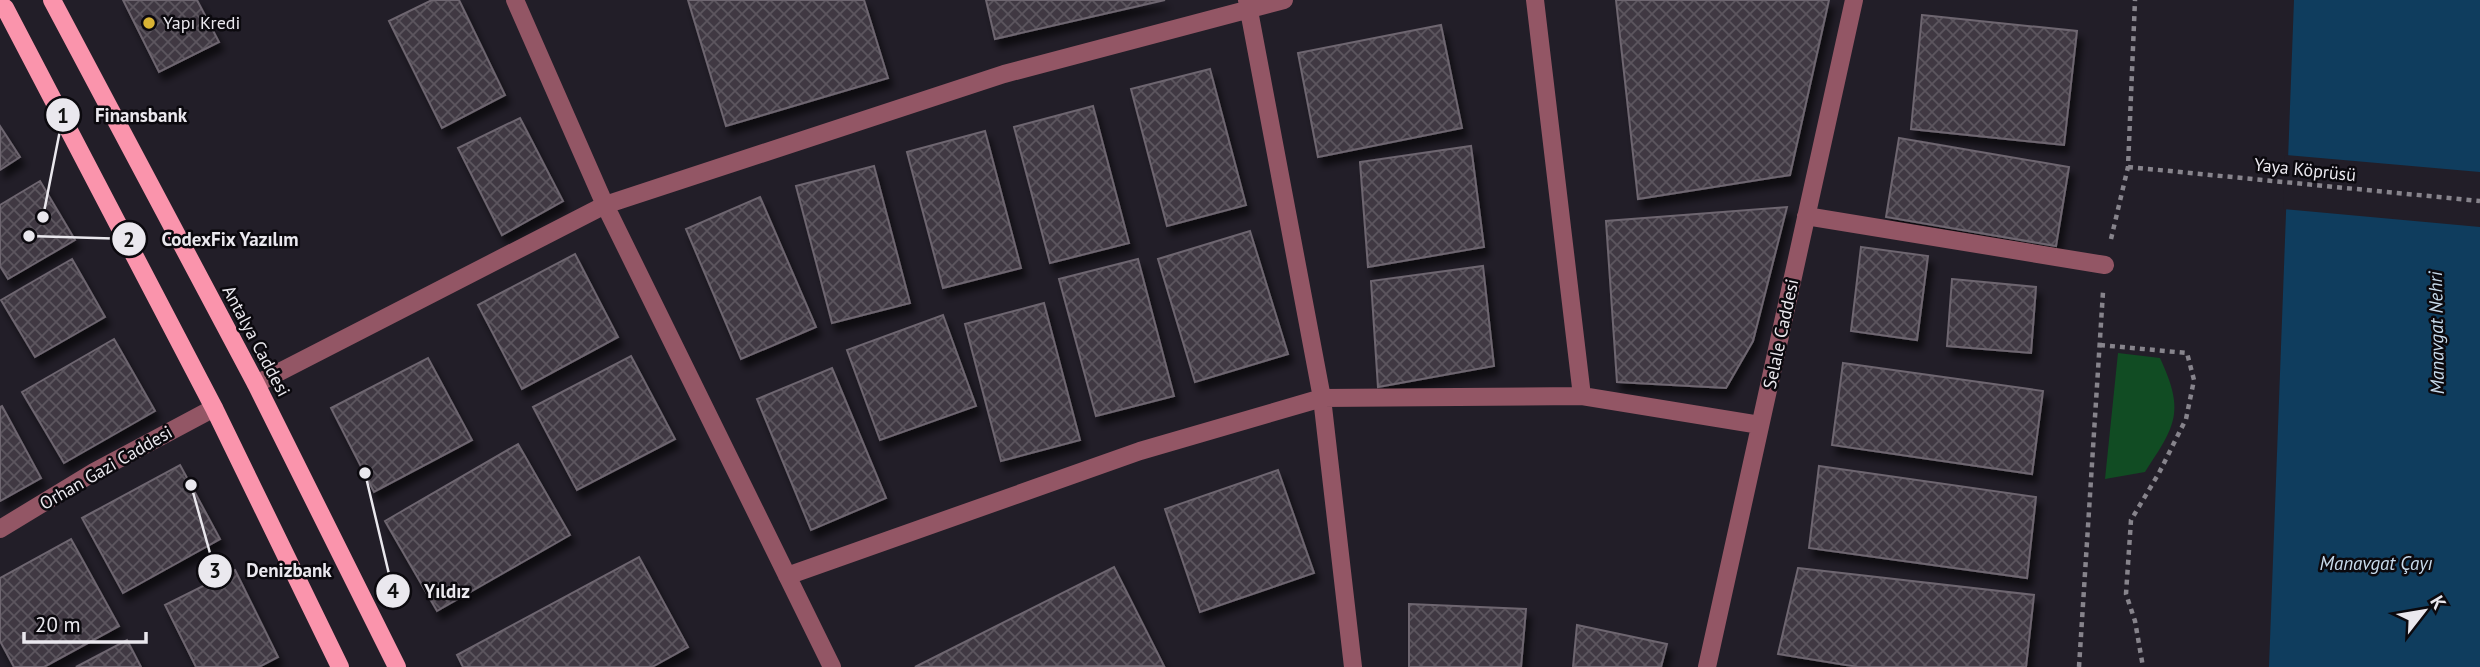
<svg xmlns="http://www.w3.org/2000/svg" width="2480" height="667" font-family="'PT Sans',sans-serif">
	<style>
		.green { fill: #114c23 }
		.water { fill: #0f3d5e }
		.pier { fill: #221e28 }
		.building { fill: url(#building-cross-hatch); stroke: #6e6670; stroke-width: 2; filter: url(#shadow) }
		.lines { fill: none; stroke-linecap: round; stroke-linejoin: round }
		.path { stroke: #87848c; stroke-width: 4.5; stroke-dasharray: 5 5; stroke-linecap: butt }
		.minor { stroke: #935665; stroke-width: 18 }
		.major { stroke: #fa94ac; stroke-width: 18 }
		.poi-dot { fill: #d9b334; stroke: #0b090e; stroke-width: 2.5 }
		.labels { text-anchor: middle; stroke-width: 5; stroke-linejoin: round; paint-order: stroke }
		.poi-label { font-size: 18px; fill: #eae8ee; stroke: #0b090e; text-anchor: start }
		.street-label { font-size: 18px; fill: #eae8ee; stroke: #0b090e }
		.water-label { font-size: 19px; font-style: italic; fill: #c9dced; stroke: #0b090e }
		.leader { fill: none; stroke: #eae8ee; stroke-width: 2.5 }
		.callout-dot { fill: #eae8ee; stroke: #0b090e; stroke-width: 2.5 }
		.mark-label { font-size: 21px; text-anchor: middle; font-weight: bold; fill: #111 }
		.callout-label { font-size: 19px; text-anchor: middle; font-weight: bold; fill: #eae8ee; stroke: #0b090e; stroke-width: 5; stroke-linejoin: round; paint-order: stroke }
	</style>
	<defs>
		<pattern id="building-cross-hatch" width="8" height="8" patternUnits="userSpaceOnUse" patternTransform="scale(1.75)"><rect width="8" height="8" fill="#403943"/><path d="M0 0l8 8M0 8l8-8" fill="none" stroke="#5c565e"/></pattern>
		<filter id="shadow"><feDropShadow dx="4.5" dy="8" stdDeviation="3.5" flood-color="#0009"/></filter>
	</defs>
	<rect width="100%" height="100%" fill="#221e28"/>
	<path class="green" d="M2118,353L2160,358C2185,412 2176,425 2145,472L2105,479Z"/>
	<path class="water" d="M2294,0H2480V667H2269Z"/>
	<path class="pier" d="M2285,155L2480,172V227L2283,209Z"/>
	<path class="building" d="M123,0H197L219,42L159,72Z
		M432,0H459L505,95L442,128L389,21Z
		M688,0H864L888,78L726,126Z
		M986,0H1165L995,39Z
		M1616,0H1829L1790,175L1638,199Z
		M1922,15L2077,31L2064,145L1911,129Z
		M1441,25L1462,128L1318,157L1298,53Z
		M1210,69L1246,205L1167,226L1131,89Z
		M1093,106L1129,243L1050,263L1014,127Z
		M520,118L563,201L502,235L458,148Z
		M0,126L20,157L0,170Z
		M985,131L1021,268L943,288L907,152Z
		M1899,138L2069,167L2056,246L1886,217Z
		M1471,146L1484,247L1368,267L1360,162Z
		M874,166L910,303L832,323L796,186Z
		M40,181L75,240L8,279L0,266V205Z
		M760,197L816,327L741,359L686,229Z
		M1787,207L1753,341L1726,388L1617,382L1606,221Z
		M1250,231L1288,354L1195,382L1158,259Z
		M1861,247L1928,256L1917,340L1851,331Z
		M575,254L618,337L522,389L478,305Z
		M72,259L105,317L35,357L1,300Z
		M1138,259L1174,396L1096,416L1059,279Z
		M1483,266L1494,366L1378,387L1371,281Z
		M1952,279L2036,287L2031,353L1947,346Z
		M1044,303L1080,440L1001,461L965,324Z
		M943,315L976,406L880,440L847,350Z
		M114,339L155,411L64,463L22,392Z
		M631,356L675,439L577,490L533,407Z
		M428,358L472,440L374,492L331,408Z
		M1843,363L2043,391L2032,474L1832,445Z
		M832,368L886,498L811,530L757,399Z
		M2,406L41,478L0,501V407Z
		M518,444L570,535L437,611L385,521Z
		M180,465L220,539L123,593L82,518Z
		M1819,466L2036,497L2027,578L1809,548Z
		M1278,470L1314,573L1200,612L1165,509Z
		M71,539L119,626L44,667H14L0,641V578Z
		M639,557L688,647L652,667H463L457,655Z
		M1114,567L1164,666L915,667Z
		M1798,568L2034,595L2026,667H1858L1778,654Z
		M235,570L278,657L259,667H196L165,605Z
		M1409,604L1526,609L1521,667H1409Z
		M1577,625L1667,644L1661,667H1573Z
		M127,640L141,667H76Z"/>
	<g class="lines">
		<path class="path" d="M2128,167L2480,201
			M2111,239L2128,167L2135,0
			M2100,345L2187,353L2194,380L2186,419L2159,473L2131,520L2126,594L2135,621L2143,667
			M2079,667L2103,292"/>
		<path class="minor" d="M515,0L605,205L832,667
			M1247,0L1322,398L1353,667
			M1535,0L1582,396
			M1806,216L2105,265
			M256,384L605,205L1004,74L1284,0
			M0,529L94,472L214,408
			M787,576L1140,451L1322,398L1582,396L1760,425
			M1707,667L1854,0"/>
		<path class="major" d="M52,0L256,384L397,667
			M0,4L5,8L214,408L340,667"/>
	</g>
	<circle class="poi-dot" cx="149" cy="23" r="7"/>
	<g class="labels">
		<g class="poi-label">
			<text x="163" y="29">Yapı Kredi</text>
		</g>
		<g class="street-label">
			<text transform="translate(2305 170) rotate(6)" y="6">Yaya Köprüsü</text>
			<text transform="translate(1781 334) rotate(-78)" y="6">Selale Caddesi</text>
			<text transform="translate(256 341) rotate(62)" y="6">Antalya Caddesi</text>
			<text transform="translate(106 468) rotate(-30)" y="6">Orhan Gazi Caddesi</text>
		</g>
		<g class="water-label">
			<text transform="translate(2436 333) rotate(-91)" y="7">Manavgat Nehri</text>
			<text x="2376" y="570">Manavgat Çayı</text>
		</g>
	</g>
	<path class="leader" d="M43 217L63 115M29 236L129 239M191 485L215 571M365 473L393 591"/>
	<g class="callout-dot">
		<circle cx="43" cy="217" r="7"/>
		<circle cx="29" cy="236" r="7"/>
		<circle cx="191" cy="485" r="7"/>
		<circle cx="365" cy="473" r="7"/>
		<circle cx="63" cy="115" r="18"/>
		<circle cx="129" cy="239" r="18"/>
		<circle cx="215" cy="571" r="18"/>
		<circle cx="393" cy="591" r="18"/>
	</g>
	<g class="mark-label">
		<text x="63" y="123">1</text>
		<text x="129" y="247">2</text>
		<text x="215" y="578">3</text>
		<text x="393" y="598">4</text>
	</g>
	<g class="callout-label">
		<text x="141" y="122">Finansbank</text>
		<text x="230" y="246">CodexFix Yazılım</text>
		<text x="289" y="577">Denizbank</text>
		<text x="447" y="598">Yıldız</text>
	</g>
	<g transform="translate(2424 611) rotate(59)" stroke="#0b090e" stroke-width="5" paint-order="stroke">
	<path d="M0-5L12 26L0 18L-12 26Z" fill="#eae8ee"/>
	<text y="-10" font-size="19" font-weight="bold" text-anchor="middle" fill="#eae8ee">K</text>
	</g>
	<path d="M24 632v10h122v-10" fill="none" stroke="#eae8ee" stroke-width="3.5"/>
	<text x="35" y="632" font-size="21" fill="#eae8ee" stroke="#0b090e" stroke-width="5" paint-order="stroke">20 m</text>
</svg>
